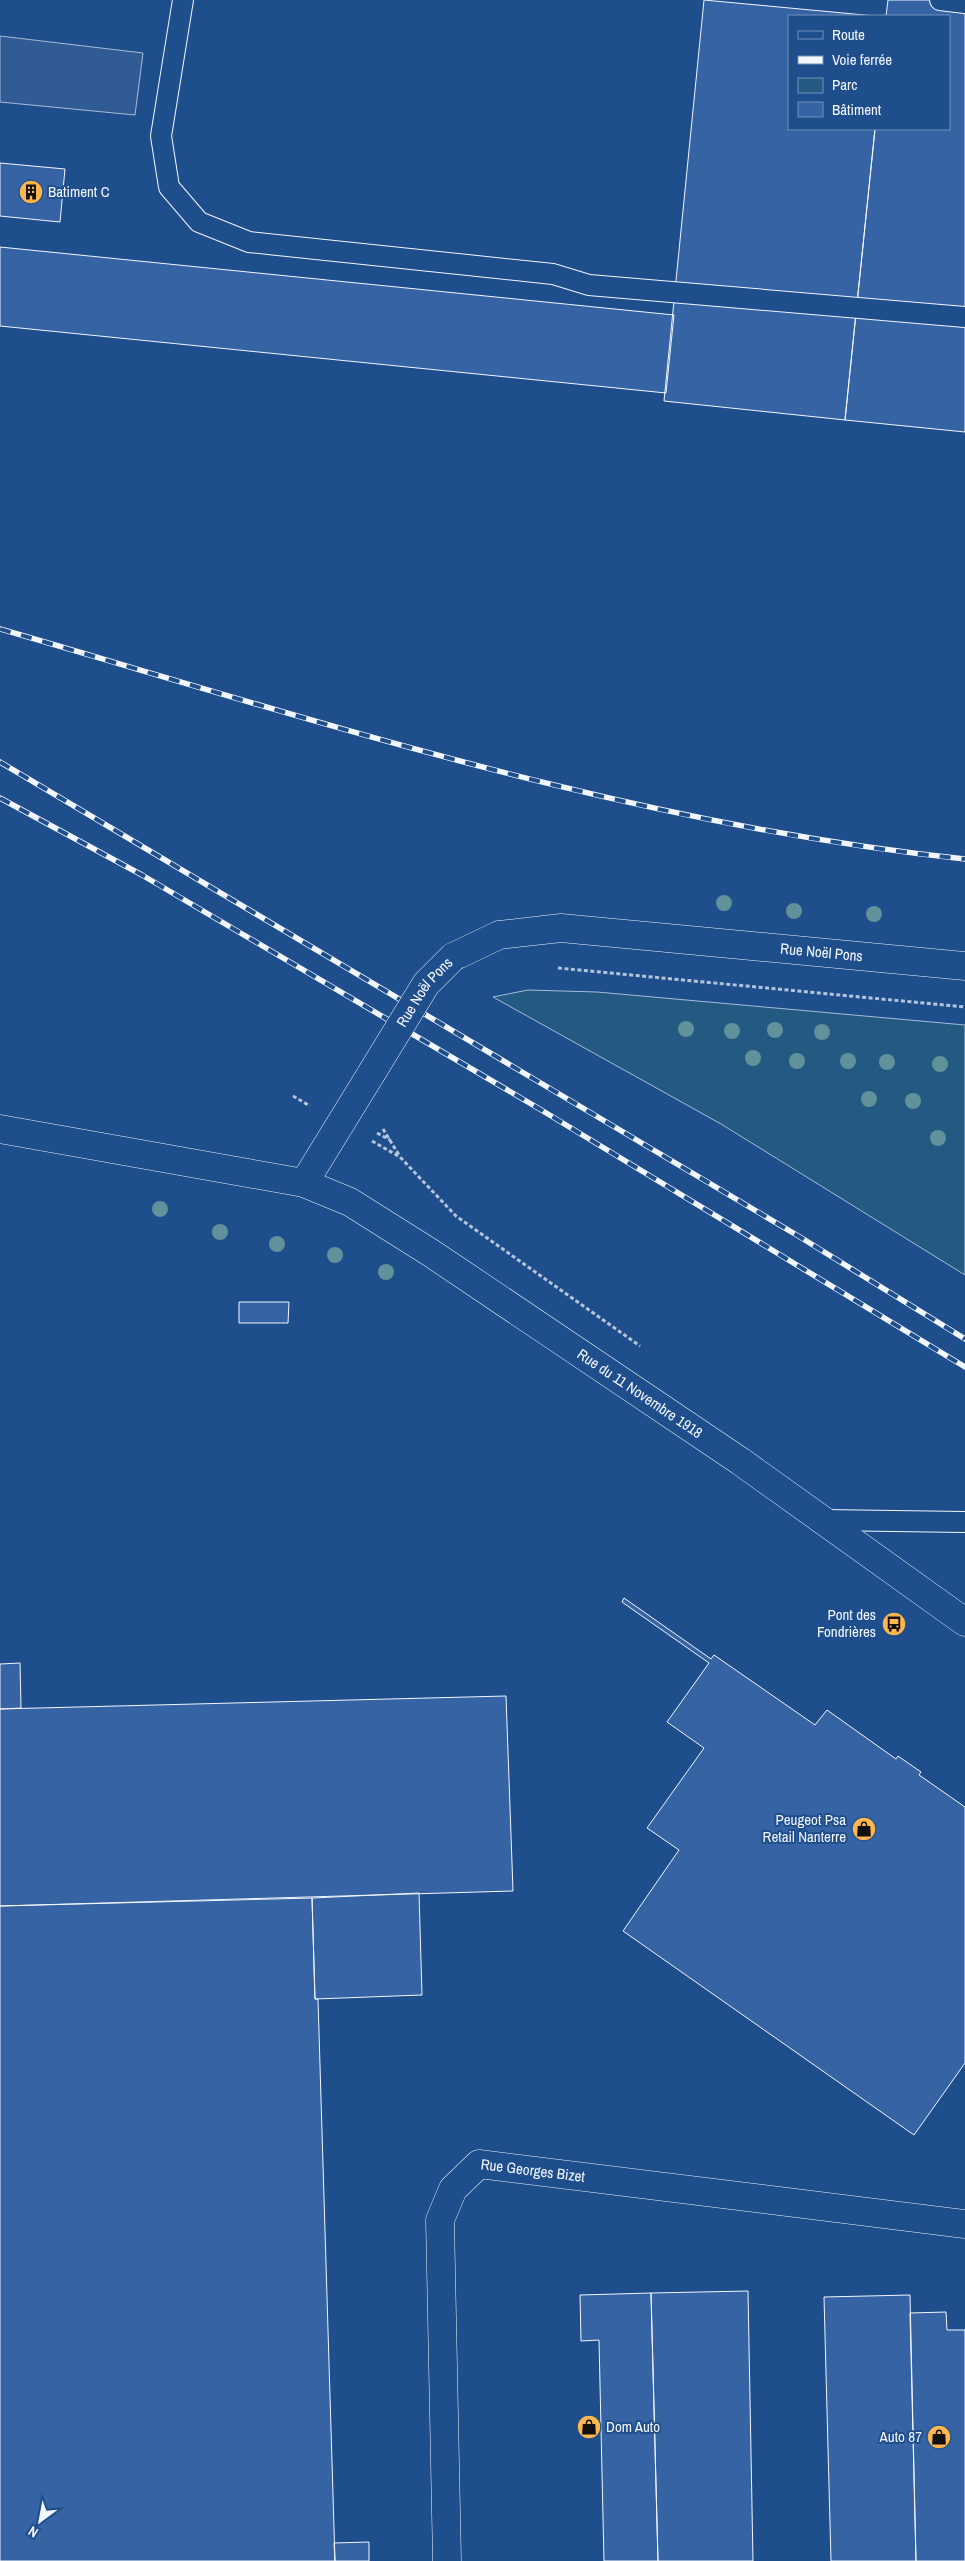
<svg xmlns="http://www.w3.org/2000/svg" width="965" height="2561" font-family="'Archivo Narrow',sans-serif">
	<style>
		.green { fill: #245a82; stroke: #a8bbd7 }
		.parking { fill: #305b95; stroke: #a8bbd7 }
		.building { fill: #3563a3; stroke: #f2f6ff }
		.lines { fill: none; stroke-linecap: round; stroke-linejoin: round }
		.service-casing { stroke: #f2f6ff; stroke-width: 22 }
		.minor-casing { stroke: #f2f6ff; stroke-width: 29 }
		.tertiary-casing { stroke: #f2f6ff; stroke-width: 29 }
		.path { stroke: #b3c4dc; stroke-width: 3; stroke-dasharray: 4 2.5; stroke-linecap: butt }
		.service { stroke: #1f4e8c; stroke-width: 20 }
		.minor { stroke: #1f4e8c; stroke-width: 28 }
		.tertiary { stroke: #1f4e8c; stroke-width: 28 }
		.rail-casing { stroke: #f2f6ff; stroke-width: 5.5 }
		.rail { stroke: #1f4e8c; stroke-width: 4; stroke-dasharray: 11; stroke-linecap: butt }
		.minor-bridge-casing { stroke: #f2f6ff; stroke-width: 29; stroke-linecap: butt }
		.minor-bridge { stroke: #1f4e8c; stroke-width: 28 }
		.tree { fill: #61919a }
		.labels { text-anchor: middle; stroke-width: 4; stroke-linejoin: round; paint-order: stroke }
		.poi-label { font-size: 15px; fill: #f2f6ff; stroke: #1f4e8c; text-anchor: end }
		.street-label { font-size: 15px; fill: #f2f6ff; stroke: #1f4e8c }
	</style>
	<rect width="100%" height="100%" fill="#1f4e8c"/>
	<path class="green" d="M528,990L597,992L965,1025V1275L721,1124L493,997Z"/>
	<path class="parking" d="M0,36L143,53L135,115L0,102Z"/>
	<path class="building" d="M704,0L875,16H789V129H875L845,420L664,401Z
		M888,0H965V432L845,420L875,129H949V16H886Z
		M0,163L65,169L60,222L0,216Z
		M0,247L674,315L666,393L0,326Z
		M239,1302H289L288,1323H239Z
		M624,1598L711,1659L714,1655L815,1725L827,1710L896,1759L898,1756L921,1772L919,1775L965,1807V2063L914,2135L623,1931L679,1850L647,1828L704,1748L667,1722L709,1663L622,1602Z
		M20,1663L21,1708L0,1709V1664Z
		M506,1696L513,1891L0,1906V1709Z
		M419,1893L422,1995L315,1999L312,1898Z
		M312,1898L315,1999H318L335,2561H0V1906Z
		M748,2291L753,2561H658L651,2293Z
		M651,2293L658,2561H604L599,2340L581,2341L580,2295Z
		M910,2295L916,2561H831L824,2297Z
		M946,2312L947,2330H965V2561H916L910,2313Z
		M369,2542V2561H335L334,2543Z"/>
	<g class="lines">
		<g class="service-casing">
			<path id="service" d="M183,0L161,136L169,187L199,222L249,242L553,274L589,285L965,317
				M940,0L965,3
				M824,1520L965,1522"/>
		</g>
		<g class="minor-casing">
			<g id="minor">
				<path id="s1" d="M453,957L499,935L561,928L965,966"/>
				<path d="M304,1183L371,1074"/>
				<path id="s2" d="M447,2561L440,2220L453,2189L479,2164L965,2224"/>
			</g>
		</g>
		<g class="tertiary-casing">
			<g id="tertiary">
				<path id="s3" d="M0,1129L304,1183L350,1202L431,1253L740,1461L965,1622"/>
			</g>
		</g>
		<path class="path" d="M558,968L965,1007
			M293,1096L310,1106
			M383,1129L399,1155
			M377,1133L390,1140
			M372,1141L400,1157L456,1216L640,1346"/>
		<use href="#service" class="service"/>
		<use href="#minor" class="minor"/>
		<use href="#tertiary" class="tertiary"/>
		<g class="rail-casing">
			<path id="rail" d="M0,629C318,721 635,825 965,859
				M0,762L800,1237L965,1339
				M0,798L142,875L538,1108L965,1367"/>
		</g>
		<use href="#rail" class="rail"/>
		<g class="minor-bridge-casing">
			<g id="minor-bridge">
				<path id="s4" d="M371,1074L426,984L453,957"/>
			</g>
		</g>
		<use href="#minor-bridge" class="minor-bridge"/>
	</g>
	<g class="tree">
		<circle cx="724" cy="903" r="8"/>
		<circle cx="794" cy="911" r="8"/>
		<circle cx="874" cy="914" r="8"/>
		<circle cx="686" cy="1029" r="8"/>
		<circle cx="775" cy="1030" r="8"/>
		<circle cx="732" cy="1031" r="8"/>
		<circle cx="822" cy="1032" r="8"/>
		<circle cx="753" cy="1058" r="8"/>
		<circle cx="797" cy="1061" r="8"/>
		<circle cx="848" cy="1061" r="8"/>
		<circle cx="887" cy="1062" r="8"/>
		<circle cx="940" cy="1064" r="8"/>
		<circle cx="869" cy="1099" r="8"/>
		<circle cx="913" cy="1101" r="8"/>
		<circle cx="938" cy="1138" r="8"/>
		<circle cx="160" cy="1209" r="8"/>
		<circle cx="220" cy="1232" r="8"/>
		<circle cx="277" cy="1244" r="8"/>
		<circle cx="335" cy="1255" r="8"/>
		<circle cx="386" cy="1272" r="8"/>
	</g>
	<defs>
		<g id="building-disc" transform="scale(1.25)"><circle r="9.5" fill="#ffb74d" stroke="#1f4e8c"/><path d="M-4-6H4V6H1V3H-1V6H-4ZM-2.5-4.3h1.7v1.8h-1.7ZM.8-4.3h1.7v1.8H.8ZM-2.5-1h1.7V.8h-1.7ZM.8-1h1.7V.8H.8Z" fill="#111"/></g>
		<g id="bus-disc" transform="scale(1.25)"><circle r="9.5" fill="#ffb74d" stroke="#1f4e8c"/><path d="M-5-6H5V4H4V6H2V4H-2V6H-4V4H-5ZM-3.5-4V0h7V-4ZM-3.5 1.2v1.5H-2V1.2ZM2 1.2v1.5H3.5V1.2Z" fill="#111"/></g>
		<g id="shop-disc" transform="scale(1.25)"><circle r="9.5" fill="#ffb74d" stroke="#1f4e8c"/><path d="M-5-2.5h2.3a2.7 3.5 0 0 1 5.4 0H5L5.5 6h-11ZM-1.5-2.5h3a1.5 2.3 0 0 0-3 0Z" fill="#111"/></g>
	</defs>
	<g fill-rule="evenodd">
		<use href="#building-disc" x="31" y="192"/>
		<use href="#bus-disc" x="894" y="1624"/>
		<use href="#shop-disc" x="864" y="1829"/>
		<use href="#shop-disc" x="589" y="2427"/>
		<use href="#shop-disc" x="939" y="2437"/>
	</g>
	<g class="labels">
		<g class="poi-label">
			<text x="48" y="197" text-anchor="start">Batiment C</text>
			<text x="876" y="1620">Pont des<tspan x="876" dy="17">Fondrières</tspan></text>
			<text x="846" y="1825">Peugeot Psa<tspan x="846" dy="17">Retail Nanterre</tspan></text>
			<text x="606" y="2432" text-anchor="start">Dom Auto</text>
			<text x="922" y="2442">Auto 87</text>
		</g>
		<g class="street-label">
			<text dy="5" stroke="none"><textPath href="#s1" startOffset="375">Rue Noël Pons</textPath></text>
			<text dy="5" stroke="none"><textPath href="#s4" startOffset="98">Rue Noël Pons</textPath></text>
			<text dy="5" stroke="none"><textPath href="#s3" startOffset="706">Rue du 11 Novembre 1918</textPath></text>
			<text dy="5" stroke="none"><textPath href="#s2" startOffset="465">Rue Georges Bizet</textPath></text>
		</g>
	</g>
	<rect x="788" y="15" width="162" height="115" fill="#1f4e8c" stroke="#7391ba"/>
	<rect x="798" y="31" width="25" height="8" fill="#1f4e8c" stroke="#7391ba"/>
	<text x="832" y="40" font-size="15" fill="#f2f6ff">Route</text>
	<rect x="798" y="56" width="25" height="8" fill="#f2f6ff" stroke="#7391ba"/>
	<text x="832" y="65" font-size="15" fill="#f2f6ff">Voie ferrée</text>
	<rect x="798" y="78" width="25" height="15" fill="#245a82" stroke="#7391ba"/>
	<text x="832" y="90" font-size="15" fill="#f2f6ff">Parc</text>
	<rect x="798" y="102" width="25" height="15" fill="#3563a3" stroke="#7391ba"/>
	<text x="832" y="115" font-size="15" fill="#f2f6ff">Bâtiment</text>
	<g transform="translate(40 2521) rotate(212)" stroke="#1f4e8c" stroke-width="4" paint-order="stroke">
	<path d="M0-4L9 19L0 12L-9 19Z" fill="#f2f6ff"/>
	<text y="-8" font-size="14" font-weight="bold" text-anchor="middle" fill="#f2f6ff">N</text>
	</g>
</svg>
